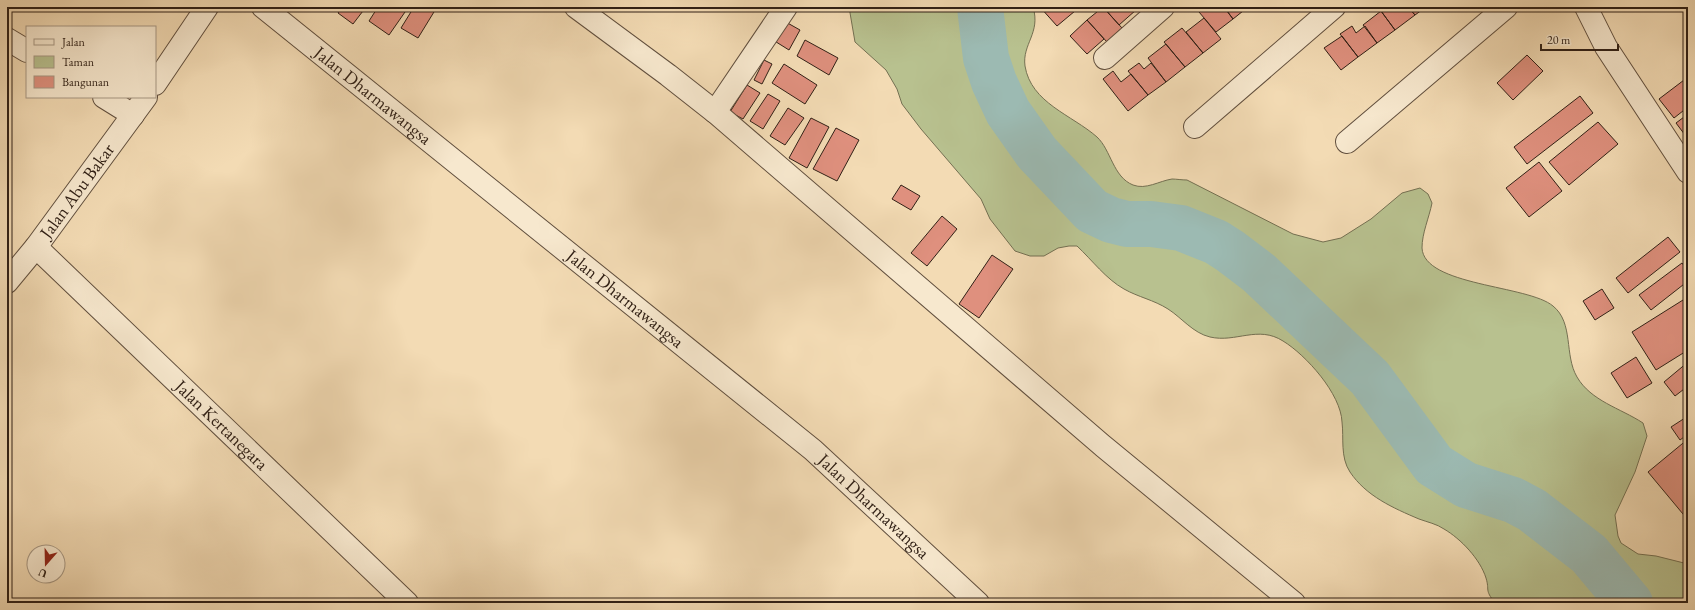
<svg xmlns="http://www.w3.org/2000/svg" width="1695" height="610" font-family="'EB Garamond',serif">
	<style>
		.green { fill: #b8c18f; stroke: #747052 }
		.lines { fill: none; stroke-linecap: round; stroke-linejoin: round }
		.river { stroke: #9cbab2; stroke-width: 46 }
		.building { fill: #df907e; stroke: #302016 }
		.minor-casing { stroke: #614f3e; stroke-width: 24 }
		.minor { stroke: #f7e8ce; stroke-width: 22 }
		.labels { text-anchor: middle; stroke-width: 3; stroke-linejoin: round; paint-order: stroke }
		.street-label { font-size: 18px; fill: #302016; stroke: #f7e8ce }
	</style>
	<rect width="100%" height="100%" fill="#f3dbb4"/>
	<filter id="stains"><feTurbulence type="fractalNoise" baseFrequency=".005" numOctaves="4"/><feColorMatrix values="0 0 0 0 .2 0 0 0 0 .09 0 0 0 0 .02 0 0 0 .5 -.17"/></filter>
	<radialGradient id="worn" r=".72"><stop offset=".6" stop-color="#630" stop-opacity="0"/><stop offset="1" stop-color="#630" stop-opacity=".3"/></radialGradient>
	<path class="green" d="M849,7H1033C1041,33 1022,44 1025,66C1031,103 1072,115 1097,137C1111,150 1113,177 1133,185C1146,190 1159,181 1172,179C1176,179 1182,180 1187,180L1293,234L1323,242L1341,238L1371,219L1402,193L1420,188L1428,194L1432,203C1429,218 1422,233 1422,248C1424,286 1528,285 1553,306C1574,323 1564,355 1577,377C1591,401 1620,408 1643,423L1647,436L1635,472L1615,515L1618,536L1621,543L1638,554L1656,556L1688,564V603H1495C1484,589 1490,591 1486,578C1480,559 1461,539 1444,529C1437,524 1427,522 1419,519C1393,508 1366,496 1350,472C1340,457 1344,438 1342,422C1341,394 1306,355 1283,341C1258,325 1236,343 1210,337C1193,333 1182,318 1168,309C1154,300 1138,297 1124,289C1106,279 1092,260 1077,246H1069L1058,248L1044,256H1030L1015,251L990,219L981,199L921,129L902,104L897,89L886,70L855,42Z"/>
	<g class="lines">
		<path class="river" d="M980,7L986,58L994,82L1008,112L1037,153L1092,211L1111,220L1127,224H1151L1181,228L1216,242L1230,251L1259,273L1370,378L1434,465L1466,485L1513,500L1532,510L1589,554L1630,603"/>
	</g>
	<path class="building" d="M342,7H366L353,24L338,13Z
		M378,7H398L405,12L389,35L369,21Z
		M414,7H437L418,38L401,28Z
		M1040,7H1072L1075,11L1057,26Z
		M1103,7L1122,28L1107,42L1087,20Z
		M1103,7H1133L1136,10L1119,25Z
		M1205,7H1224L1233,19L1216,32L1199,12Z
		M1224,7H1248L1233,19Z
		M1378,7H1408L1415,15L1395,30Z
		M1408,7H1426L1415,15Z
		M1381,11L1395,30L1377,43L1363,25Z
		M1204,18L1221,39L1203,53L1186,32Z
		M1087,20L1104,39L1087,54L1070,36Z
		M784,21L800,30L789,50L773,40Z
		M1352,26L1356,33L1365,26L1377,43L1358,57L1340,34Z
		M1182,28L1203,53L1185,67L1164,42Z
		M1342,36L1358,57L1341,70L1324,48Z
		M805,40L838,58L829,75L797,56Z
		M1166,44L1185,67L1166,82L1148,58Z
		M1527,55L1543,71L1513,100L1497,83Z
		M764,60L772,64L762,84L754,80Z
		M1139,63L1144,69L1151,63L1166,82L1148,95L1128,71Z
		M784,64L817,85L805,104L772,83Z
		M1113,71L1121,82L1131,74L1148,95L1128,111L1103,79Z
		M1688,77V107L1674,118L1659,99Z
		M747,85L760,93L743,119L730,112Z
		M768,94L780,101L763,129L750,121Z
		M1580,96L1593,113L1527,164L1514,147Z
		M788,108L804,118L785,145L770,136Z
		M1688,114V139L1676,123Z
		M811,118L829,127L807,168L789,158Z
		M1598,122L1618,144L1569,185L1549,162Z
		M836,128L859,140L837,181L813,169Z
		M1539,162L1562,191L1529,217L1506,188Z
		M901,185L920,196L911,210L892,199Z
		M942,216L957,229L927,266L911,253Z
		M1668,237L1680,252L1628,293L1616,278Z
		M992,255L1013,269L979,318L959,304Z
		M1682,263L1688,271V281L1651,310L1639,295Z
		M1602,289L1614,308L1595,320L1583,301Z
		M1683,300L1688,308V350L1656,370L1632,332Z
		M1636,357L1652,383L1627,398L1611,373Z
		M1688,362V386L1675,396L1664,382Z
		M1688,416V434L1680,440L1671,427Z
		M1688,439V520L1648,472Z"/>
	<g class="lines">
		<g class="minor-casing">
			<g id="minor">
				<path id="s1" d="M263,7L813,450L978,603"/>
				<path d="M576,7L668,75L715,112L1103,446L1294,603"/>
				<path d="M1586,7L1606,47L1688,172"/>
				<path d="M7,39L27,51"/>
				<path d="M1105,58L1163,7"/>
				<path d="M155,84L207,7"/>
				<path d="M104,97L133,115"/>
				<path d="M715,112L786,7"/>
				<path d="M1195,127L1334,7"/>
				<path d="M1347,142L1506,7"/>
				<path id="s2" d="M36,247L407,603"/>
				<path id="s3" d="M7,282L36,247L146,97"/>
			</g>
		</g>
		<use href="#minor" class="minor"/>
	</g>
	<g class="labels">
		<g class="street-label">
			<text dy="6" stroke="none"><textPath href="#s1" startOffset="141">Jalan Dharmawangsa</textPath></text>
			<text dy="6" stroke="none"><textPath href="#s3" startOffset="115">Jalan Abu Bakar</textPath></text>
			<text dy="6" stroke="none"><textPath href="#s1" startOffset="465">Jalan Dharmawangsa</textPath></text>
			<text dy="6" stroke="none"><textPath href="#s2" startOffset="257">Jalan Kertanegara</textPath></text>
			<text dy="6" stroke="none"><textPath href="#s1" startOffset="789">Jalan Dharmawangsa</textPath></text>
		</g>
	</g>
	<rect width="1695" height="610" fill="none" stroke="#f3dbb4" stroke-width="24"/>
	<rect x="8" y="8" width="1679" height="594" fill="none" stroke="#302016" stroke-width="2"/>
	<rect x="12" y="12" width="1671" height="586" fill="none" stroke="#302016"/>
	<rect x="26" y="26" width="130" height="72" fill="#f7e8ce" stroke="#a79884"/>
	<rect x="34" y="39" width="20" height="6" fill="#f7e8ce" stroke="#a79884"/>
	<text x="62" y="46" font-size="12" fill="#302016">Jalan</text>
	<rect x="34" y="56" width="20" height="12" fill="#b8c18f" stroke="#a79884"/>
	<text x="62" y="66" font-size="12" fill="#302016">Taman</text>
	<rect x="34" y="76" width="20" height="12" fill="#df907e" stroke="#a79884"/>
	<text x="62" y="86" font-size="12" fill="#302016">Bangunan</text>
	<g transform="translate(46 564) rotate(200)"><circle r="19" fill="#f7e8ce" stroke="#a79884"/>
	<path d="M0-3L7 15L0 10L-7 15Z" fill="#8f2418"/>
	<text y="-6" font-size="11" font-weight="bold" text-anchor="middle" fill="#302016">U</text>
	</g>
	<path d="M1541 44v6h77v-6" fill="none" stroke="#302016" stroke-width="2"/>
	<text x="1547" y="44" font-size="12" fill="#302016" stroke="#f7e8ce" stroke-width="3" paint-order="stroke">20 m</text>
	<rect width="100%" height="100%" filter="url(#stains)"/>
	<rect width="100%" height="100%" fill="url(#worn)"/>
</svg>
